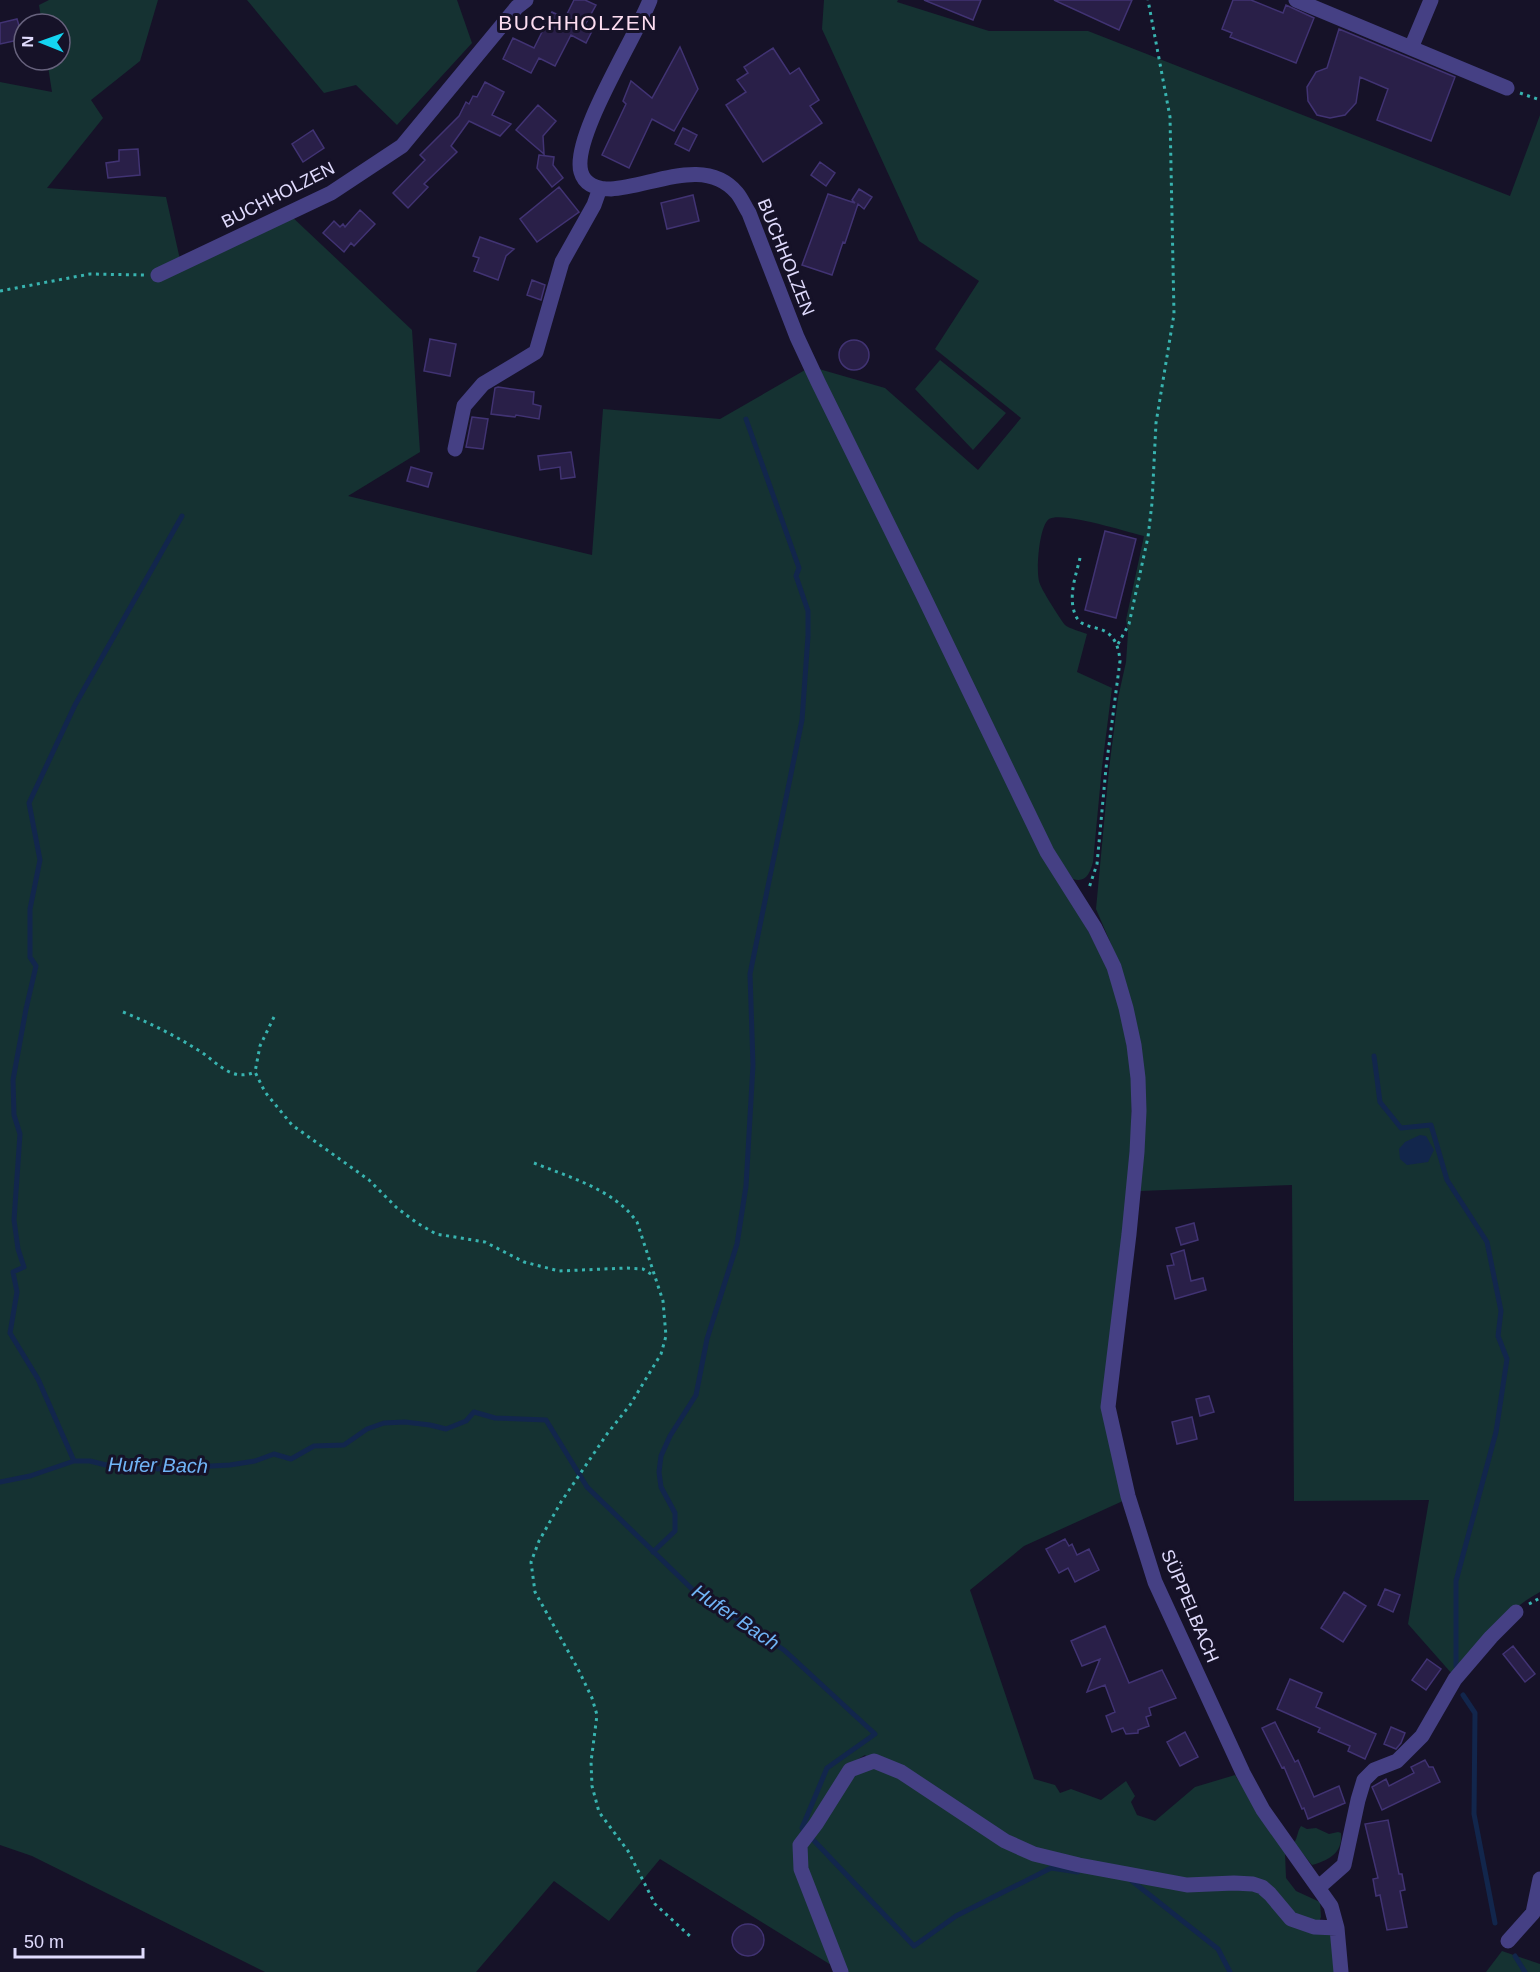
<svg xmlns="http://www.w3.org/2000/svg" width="1540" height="1972" font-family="Helvetica,sans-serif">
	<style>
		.green { fill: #153232; fill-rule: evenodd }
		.water { fill: #12264c }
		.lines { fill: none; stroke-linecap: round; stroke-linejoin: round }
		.stream { stroke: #12264c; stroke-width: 5 }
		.building { fill: #291f48; stroke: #413373; stroke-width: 1.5 }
		.path { stroke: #38b4b0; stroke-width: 3; stroke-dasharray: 3 4.5; stroke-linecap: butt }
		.minor { stroke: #454084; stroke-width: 15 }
		.labels { text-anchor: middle; stroke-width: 6; stroke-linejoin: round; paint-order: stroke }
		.street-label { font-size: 18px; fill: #e0dbfd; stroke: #161228 }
		.water-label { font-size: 20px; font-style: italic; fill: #70b4f6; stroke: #161228 }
		.quarter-label { font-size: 21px; letter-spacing: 1.5px; fill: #fdddf0; stroke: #161228 }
	</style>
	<rect width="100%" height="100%" fill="#161228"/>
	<path class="green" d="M49,0H158L140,61L91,100L103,118L47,188L166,197L181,264L289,214L412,330L420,452L348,496L592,555L603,409L720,419L805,370L1108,970L1123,1022L1132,1078L1131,1147L1105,1406L1125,1500L1024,1546L970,1590L1034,1779L1055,1785L1060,1793L1071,1789L1101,1800L1126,1781L1135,1796L1131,1802L1137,1815L1155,1821L1195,1787L1235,1775L1285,1852L1286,1878L1296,1891L1320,1902L1321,1917L1316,1929L1331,1934L1335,1972H848L836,1968L660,1859L609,1921L554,1881L476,1972H265L32,1856L0,1845V82L52,92L47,60H60V24H42L39,5ZM865,1755L875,1766L846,1780L848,1765Z
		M247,0H457L472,43L397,125L356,85L324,93Z
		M824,0H898L897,2L989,31H1088L1510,196L1540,115V1592C1504,1611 1479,1644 1453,1675L1408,1624L1429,1500L1294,1501L1292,1185L1140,1191L1145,1135L1111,944L1096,909L1109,769L1118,698L1126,662L1128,633L1126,620L1144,536C1127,532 1062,511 1049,519C1039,526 1036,570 1039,581C1040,588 1061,620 1065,625C1070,629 1080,631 1087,634L1077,672L1112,688L1102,767L1093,862C1090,873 1086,883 1073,879L1051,847L819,369L885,388L978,470L1021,418L935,349L979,281L919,241L822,29Z
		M940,360L1006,413L973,450L915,389Z
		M1301,1826L1307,1829L1316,1828L1329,1834L1338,1832L1341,1833C1343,1853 1329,1860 1312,1865L1294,1843C1298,1837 1297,1832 1301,1826Z
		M1502,1951L1540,1964V1972H1486Z"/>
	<path class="water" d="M1420,1135L1426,1136L1434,1150L1428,1162L1407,1165L1400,1159L1399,1149L1405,1142Z"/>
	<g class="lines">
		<path class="stream" d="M1374,1056L1380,1102L1401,1128L1431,1125L1447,1180L1487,1242L1501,1311L1498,1336L1507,1359L1496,1432L1456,1581V1666
			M74,1461L38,1379L10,1333L17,1292L13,1272L24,1267L18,1249L14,1220L20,1134L14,1115L13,1080L26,1009L36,966L30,957V909L40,860L29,803L75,705L182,516
			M0,1482L30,1476L74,1461H90L106,1465L130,1461L146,1462L157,1469L230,1465L255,1461L274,1454L291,1459L314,1446L344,1445L367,1429L384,1423L405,1422L430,1425L446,1429L466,1421L474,1412L495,1418L546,1420L587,1487L694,1591L784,1650L875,1734L827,1768L802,1828L914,1946L956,1916L1051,1868L1078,1872
			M653,1552L675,1531V1513L661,1487L659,1472L661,1456L670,1436L696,1395L707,1339L737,1244L746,1186L753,1065L750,974L802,720L808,636V611L796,576L799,568L746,419
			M1463,1695L1475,1713L1474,1814L1495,1923
			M1132,1881L1218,1949L1230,1972
			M1515,1956L1525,1972"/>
	</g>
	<path class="building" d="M574,0H585L596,5L585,25L593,29L586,43L571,35L555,66L539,58L531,73L503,59L513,38L534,48L552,12L565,18Z
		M924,0H981L973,20Z
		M1054,0H1132L1119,30Z
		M1233,0H1251L1283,13L1286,5L1314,18L1296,63L1230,37L1232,33L1222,29Z
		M17,19L23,39L0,44V23Z
		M1339,29L1455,77L1431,141L1377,120L1388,89L1360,77L1356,103L1345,115L1330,118L1317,115L1308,101L1307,87L1316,72L1327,68Z
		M680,47L698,89L674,131L652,119L629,168L602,155L626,104L623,101L631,81L652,98Z
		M773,48L790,74L799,68L819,100L810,106L822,123L763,162L726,105L746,92L737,80L748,73L744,67Z
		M485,82L504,92L492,115L511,124L500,136L469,121L451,146L457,152L424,184L428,187L408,208L393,193L425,160L420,155L459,116L466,102L469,104L473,96L477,97Z
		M538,105L556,121L543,136L544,154L516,130Z
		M683,128L697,135L689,151L675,144Z
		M313,130L324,148L303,162L292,144Z
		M138,149L140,175L108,178L106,163L119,161V150Z
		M539,155L554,157L553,165L563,178L552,187L537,168Z
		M820,162L835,173L826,186L811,175Z
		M559,187L579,212L537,242L520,219Z
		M859,189L872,197L864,209L858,204L845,243L843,242L832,275L802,265L828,194L855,203L852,200Z
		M693,195L699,221L667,229L661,203Z
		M360,210L375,224L354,246L351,243L344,252L323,233L334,221L340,227L343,224L345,227Z
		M480,237L514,249L506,256L498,280L474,271L479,258L473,256Z
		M532,280L545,285L541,300L527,295Z
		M430,339L456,344L450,376L424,371Z
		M839 355a15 15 0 1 1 30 0a15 15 0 1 1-30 0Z
		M498,387L534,392L533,404L541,406L539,419L516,415L515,417L491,414L495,388Z
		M472,417L488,419L483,449L466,447Z
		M571,452L575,477L561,479L560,467L540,470L538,456Z
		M411,467L432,473L428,487L407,481Z
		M1105,531L1136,539L1116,618L1085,610Z
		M1194,1223L1198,1240L1181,1245L1176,1228Z
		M1184,1250L1191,1281L1203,1278L1206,1290L1175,1299L1167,1266L1174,1265L1171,1254Z
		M1209,1396L1214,1412L1200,1416L1196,1399Z
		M1192,1417L1197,1439L1177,1444L1172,1422Z
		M1065,1539L1069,1546L1072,1544L1077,1555L1089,1549L1099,1570L1075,1582L1068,1568L1059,1573L1046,1549Z
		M1385,1589L1400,1595L1393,1612L1378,1605Z
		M1344,1592L1366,1606L1343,1642L1321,1628Z
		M1105,1626L1129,1683L1162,1670L1176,1698L1149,1708L1151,1715L1146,1717L1149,1726L1138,1730V1733L1126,1734L1123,1728L1112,1732L1106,1716L1115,1712L1105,1685L1087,1692L1100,1659L1082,1666L1071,1641Z
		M1513,1646L1535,1674L1525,1682L1503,1654Z
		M1427,1659L1441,1669L1426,1690L1412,1680Z
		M1290,1679L1322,1693L1316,1707L1376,1734L1365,1759L1348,1751L1350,1746L1318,1732L1320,1728L1277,1709Z
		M1275,1722L1295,1762L1298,1760L1314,1797L1339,1786L1345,1803L1308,1819L1304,1808L1302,1809L1284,1767L1282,1768L1262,1728Z
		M1391,1727L1405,1733L1401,1743L1396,1749L1384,1744Z
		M1185,1732L1198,1757L1180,1766L1167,1742Z
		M1425,1760L1429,1767H1433L1440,1782L1382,1810L1372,1787L1386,1779L1389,1786L1414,1773L1411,1767Z
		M1388,1820L1399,1874H1402L1405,1890L1400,1891L1407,1927L1387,1930L1380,1895L1376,1896L1373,1879L1378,1878L1365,1824Z
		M732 1940a16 16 0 1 1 32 0a16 16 0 1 1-32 0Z"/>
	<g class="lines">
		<path class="path" d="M1520,93L1540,100
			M0,291L90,274L144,275
			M1080,558C1076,575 1068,596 1075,614C1083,637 1116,615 1120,661L1106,768L1097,864L1089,888
			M1118,644L1129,624L1148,537L1152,503L1156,423L1174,314L1170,117L1148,0
			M123,1012C150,1023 174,1035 198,1050C210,1057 219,1068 232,1073C240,1076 248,1075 255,1072
			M274,1017L260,1046L255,1072L265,1092L292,1125L369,1180L397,1208L417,1223L436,1234L485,1242L524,1262L559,1271L627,1268L643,1269L654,1276
			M534,1163C569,1177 615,1190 637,1222L663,1301L666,1336L661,1354L630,1405L607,1434L561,1502L539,1541L531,1562L535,1592L578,1669L592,1698L597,1715L591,1762L592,1786L599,1812L628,1851L655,1904L693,1939
			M1529,1604L1540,1598"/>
		<path class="minor" d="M650,0C636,37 571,138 581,172C585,186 599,189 611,189C651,187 705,155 737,193C742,199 745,207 749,213L797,337L818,382L922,593L1047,852L1095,928L1114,967L1126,1008L1134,1045L1138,1078L1139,1111L1137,1152L1129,1234L1108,1407L1128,1496L1155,1582L1243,1773L1263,1810L1331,1906L1337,1928L1341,1972
			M1296,0L1507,88
			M1411,48L1431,0
			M158,275L331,193L402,146L517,7L526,0
			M455,449L464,406L483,384L536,352L562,262L594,205L600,188
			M1319,1887L1344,1865L1358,1800L1364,1780L1374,1770L1397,1761L1422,1736L1455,1679L1491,1637L1516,1612
			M1508,1941L1533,1913L1540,1879
			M841,1972L801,1869L800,1845L816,1824L850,1770L874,1761L901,1772L1005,1841L1034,1854L1079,1865L1187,1885L1234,1883L1253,1884L1262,1887L1270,1894L1291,1919L1314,1927L1337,1928"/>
	</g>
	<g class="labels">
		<g class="street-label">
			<text transform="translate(278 195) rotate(-27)" y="6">BUCHHOLZEN</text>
			<text transform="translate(786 257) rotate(68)" y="6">BUCHHOLZEN</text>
			<text transform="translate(1190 1606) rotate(67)" y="6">SÜPPELBACH</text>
		</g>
		<g class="water-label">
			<text transform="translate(158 1465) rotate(1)" y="7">Hufer Bach</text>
			<text transform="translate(736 1617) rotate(34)" y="7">Hufer Bach</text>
		</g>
		<g class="quarter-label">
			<text x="578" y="30">BUCHHOLZEN</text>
		</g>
	</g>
	<g transform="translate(42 42) rotate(271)"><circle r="28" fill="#161228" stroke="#67627d" stroke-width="1.5"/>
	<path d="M0-4.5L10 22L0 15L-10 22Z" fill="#14d4f1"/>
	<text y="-9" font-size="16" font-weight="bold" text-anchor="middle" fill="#e0dbfd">N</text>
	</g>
	<path d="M15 1948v9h128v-9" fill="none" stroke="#e0dbfd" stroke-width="3"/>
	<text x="24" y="1948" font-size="18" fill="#e0dbfd" stroke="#161228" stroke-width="4.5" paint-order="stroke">50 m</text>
</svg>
